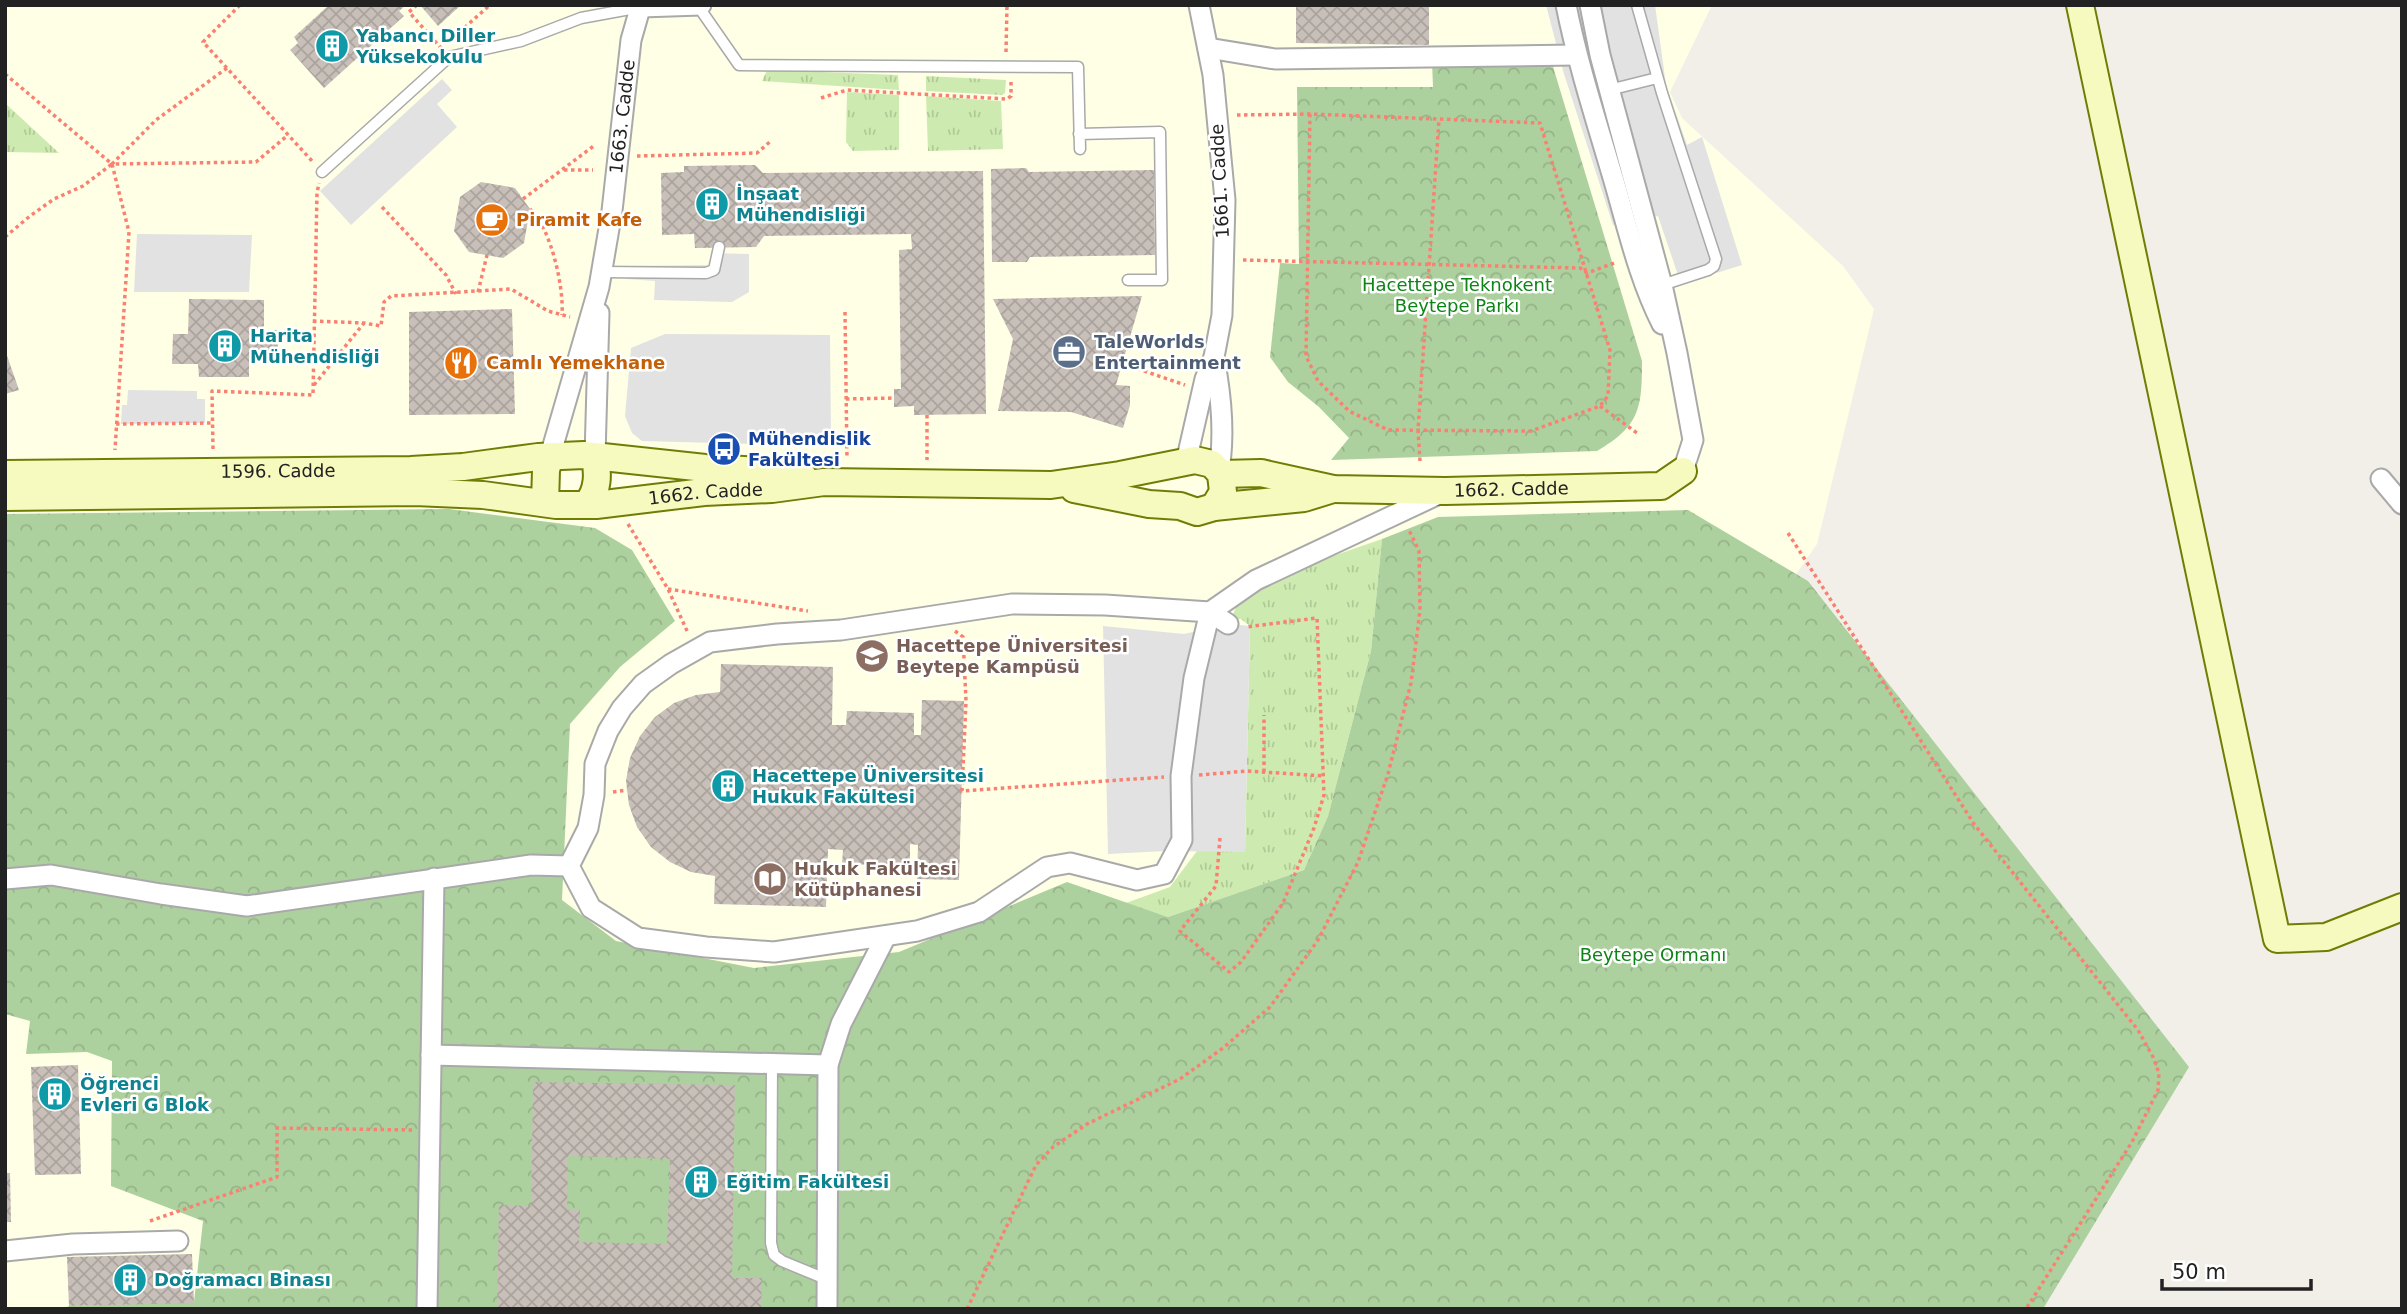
<svg xmlns="http://www.w3.org/2000/svg" width="2407" height="1314" font-family="'DejaVu Sans',sans-serif">
	<style>
		.education { fill: #ffffe5 }
		.grass { fill: url(#grass-tufts) }
		.forest { fill: url(#forest-crowns) }
		.parking { fill: #e2e2e2 }
		.building { fill: url(#building-cross-hatch); fill-rule: evenodd }
		.lines { fill: none; stroke-linecap: round; stroke-linejoin: round }
		.lane-casing { stroke: #a9a9a9; stroke-width: 13 }
		.street-casing { stroke: #a9a9a9; stroke-width: 23 }
		.secondary-casing { stroke: #707d05; stroke-width: 30 }
		.path { stroke: #fa8072; stroke-width: 3.5; stroke-dasharray: 3.5 3.5; stroke-linecap: butt }
		.lane { stroke: #fff; stroke-width: 10 }
		.street { stroke: #fff; stroke-width: 19 }
		.secondary { stroke: #f7fabf; stroke-width: 26 }
		.labels { text-anchor: middle; stroke-width: 5; stroke-linejoin: round; paint-order: stroke }
		.culture-label { font-size: 18px; font-weight: bold; fill: #0d838f; stroke: #fff; text-anchor: start }
		.street-label { font-size: 18px; fill: #222; stroke: #fff }
		.food-label { font-size: 18px; font-weight: bold; fill: #c56008; stroke: #fff; text-anchor: start }
		.park-label { font-size: 18px; fill: #0c8416; stroke: #fff }
		.service-label { font-size: 18px; font-weight: bold; fill: #4e5e75; stroke: #fff; text-anchor: start }
		.transit-label { font-size: 18px; font-weight: bold; fill: #164399; stroke: #fff; text-anchor: start }
		.education-label { font-size: 18px; font-weight: bold; fill: #785e54; stroke: #fff; text-anchor: start }
	</style>
	<defs>
		<pattern id="grass-tufts" width="24" height="20" patternUnits="userSpaceOnUse" patternTransform="scale(1.75)"><rect width="24" height="20" fill="#cdebb0"/><path d="M3 7l-1-3M5 7V3M7 7l1-3M15 17l-1-3M17 17v-4M19 17l1-3" fill="none" stroke="#b0c997"/></pattern>
		<pattern id="forest-crowns" width="20" height="18" patternUnits="userSpaceOnUse" patternTransform="scale(1.75)"><rect width="20" height="18" fill="#add19e"/><path d="M2 6a3 3 0 1 1 6 0M12 15a3 3 0 1 1 6 0" fill="none" stroke="#95b388"/></pattern>
		<pattern id="building-cross-hatch" width="8" height="8" patternUnits="userSpaceOnUse" patternTransform="scale(1.75)"><rect width="8" height="8" fill="#c7bfb8"/><path d="M0 0l8 8M0 8l8-8" fill="none" stroke="#aba49e"/></pattern>
	</defs>
	<rect width="100%" height="100%" fill="#f2efe9"/>
	<path class="education" d="M5,5H1712L1670,92L1682,118L1843,266L1874,309L1817,544L1662,768L1015,1309H5Z"/>
	<path class="grass" d="M767,70L898,75L899,90L762,81Z
		M926,76L1006,80L1005,93L1002,95L926,91Z
		M847,92L899,95V150L853,151L846,142Z
		M926,96L1001,101L1003,149L928,151Z
		M5,103L59,153L5,152Z
		M1382,539L1371,651L1328,816L1304,870L1168,917L1126,903L1170,887L1197,851H1245L1250,626L1241,619H1231L1239,600L1307,565Z"/>
	<path class="forest" d="M1551,60L1642,361C1642,408 1640,426 1597,451L1331,460L1349,438L1319,407L1288,382L1270,357L1280,263L1299,264L1297,87H1433L1432,61Z
		M449,509L595,528L632,550L675,621L620,667L570,724L562,900L616,941L754,968L899,952L1067,882L1168,917L1304,870L1328,816L1371,651L1382,539L1438,517L1688,510L1808,581L2189,1067L2043,1309H62L69,1306L194,1302L203,1221L111,1186L112,1061L87,1052L26,1054L30,1021L5,1014V514Z"/>
	<path class="parking" d="M1546,5H1655L1666,85L1687,145L1702,137L1742,265L1681,284L1658,216L1613,225L1564,74Z
		M442,79L452,90L437,104L457,127L351,225L320,191Z
		M137,234L252,235L249,292H134Z
		M711,253L749,254V292L732,302L654,300L655,281L627,279L628,266L711,265Z
		M665,334L830,335L831,436L822,441L788,445L642,441L632,433L625,416L631,348Z
		M128,390L197,391V399H205V423L121,424L122,405H127Z
		M1228,624L1250,626L1245,852L1165,851L1108,854L1103,626L1184,634Z"/>
	<path class="building" d="M329,5H406L399,11L404,16L324,88L290,50L298,43L294,37Z
		M420,5H461L438,26Z
		M1296,5H1429V45L1296,43Z
		M755,165L763,173L983,171L986,414L914,415V406L894,407V389H901L899,250L912,249L911,234L764,236L756,247L695,248L694,234L662,235L661,173L684,172V166Z
		M1026,168L1029,172L1154,170L1155,255L1030,257L1027,262H992L991,169Z
		M481,182L515,188L530,209L524,243L503,258L469,252L454,231L460,197Z
		M1142,296L1116,385L1130,386V405L1123,428L1071,412L998,411L1013,339L993,299Z
		M189,299L264,300V330H278V357L249,358V377H199L198,364H172L173,334H188Z
		M512,309L515,414L409,415V312Z
		M5,350L19,390L5,394Z
		M721,664L833,667L832,725H846L847,711L914,713V735H921L922,700L964,701L959,880L917,879L918,845L910,844V866L842,864L843,850L828,849L826,907L714,904L715,876L691,872L670,862L651,847L637,827L629,805L626,781L630,758L640,736L655,717L674,703L696,695L720,692Z
		M78,1065L81,1174L35,1175L31,1067Z
		M533,1082L735,1085L732,1278H762L761,1309H497L499,1205L531,1206ZM568,1156L670,1159L667,1244L579,1242L580,1210H567Z
		M5,1173H10L11,1222H5Z
		M192,1254L194,1303L69,1306L67,1257Z"/>
	<g class="lines">
		<g class="lane-casing">
			<path id="lane" d="M1637,5L1662,93L1716,259L1714,266L1708,270L1662,285
				M698,6L739,65L1078,67L1080,149
				M1609,90L1657,78
				M1079,134L1160,132L1162,280H1128
				M322,172L449,57L521,41L581,18L641,7
				M602,272L706,273L714,270L719,247
				M772,1064L771,1243L774,1255L782,1261L828,1280"/>
		</g>
		<g class="street-casing">
			<g id="street">
				<path d="M1566,5C1578,65 1597,123 1614,181C1628,229 1639,279 1662,324"/>
				<path d="M1590,5L1600,55L1662,285L1677,353L1693,440L1683,471"/>
				<path d="M641,7L701,5"/>
				<path d="M1208,48L1275,59L1576,55"/>
				<path d="M1214,358C1221,394 1225,434 1219,470"/>
				<path id="s1" d="M550,456L599,287L612,211L631,40L641,5"/>
				<path d="M595,456L599,313"/>
				<path d="M1186,462L1205,379L1214,357L1222,315L1225,200L1213,75L1199,5"/>
				<path d="M2381,479L2402,504"/>
				<path d="M1228,624L1210,612L1105,605L1012,604L841,630L777,634L710,642L671,664L643,684L622,708L608,731L595,764L594,795L588,828L569,866L591,908L638,938L706,947L774,952L917,931L979,912L1047,867L1070,863L1137,880L1164,874L1182,840L1181,776L1194,678L1210,612L1256,580L1441,493"/>
				<path d="M5,879L51,875L161,894L247,906L531,865L569,866"/>
				<path d="M431,1055L828,1065"/>
				<path d="M5,1251L73,1244L178,1241"/>
				<path d="M427,1309L434,878"/>
				<path d="M827,1309L828,1065L841,1024L886,936"/>
			</g>
		</g>
		<g class="secondary-casing">
			<g id="secondary">
				<path d="M2080,5L2277,939L2326,937L2402,907"/>
				<path id="s2" d="M5,474L411,470L463,467L538,457L584,455L705,468L784,472L803,476"/>
				<path id="s3" d="M1221,474L1261,473L1333,489L1445,491L1661,486L1683,471"/>
				<path d="M1074,489L1149,504L1180,506L1197,512L1214,507L1304,498L1333,489"/>
				<path id="s4" d="M5,497L415,492L483,495L556,505H596L704,492L772,489L824,482L1051,485L1120,475L1195,460L1212,464L1221,474L1223,492L1214,507"/>
				<path d="M545,503L546,470L550,456"/>
				<path d="M586,505C599,491 598,473 595,456"/>
			</g>
		</g>
		<path class="path" d="M240,5L203,42L313,162
			M417,5L409,12L441,48
			M458,40L464,28L490,5
			M1006,52L1007,5
			M227,68L156,120L112,164L256,162L288,135
			M5,74L112,164L129,232L115,450
			M821,98L847,90L1007,99L1011,96V82
			M1237,115L1310,114L1540,123L1610,350L1608,396L1600,406L1531,431L1388,430L1349,411L1318,381L1306,356L1310,114
			M637,156L757,153L772,140
			M564,170H593
			M523,199L595,145
			M382,207L446,275L456,294
			M530,209C551,228 564,287 562,315
			M5,237L30,216L54,199L83,186L112,164
			M1243,260L1580,268L1587,273L1617,262
			M478,292L487,255
			M845,312L847,458
			M313,321L364,323L381,326L384,302L391,296L511,289L548,311L570,317
			M1124,364L1185,385
			M314,385L364,323
			M846,399L895,398
			M1600,406L1637,433
			M927,415V460
			M116,424L213,423
			M213,449L212,391L313,395L317,193L319,183
			M1420,461L1418,430L1439,119
			M628,524L668,589L688,633
			M1788,533L1974,824L2138,1030L2153,1057L2159,1073L2158,1090L2132,1142L2026,1309
			M668,589L808,611
			M955,631L963,637L966,701L962,791L1164,777
			M1264,772V715
			M1199,775L1247,771L1324,776
			M613,792L627,790
			M1220,838L1216,886L1180,931L1229,972L1241,962L1283,903L1314,828L1324,795L1317,618L1246,627
			M150,1221L277,1177V1128L412,1130
			M967,1309L1036,1165L1053,1147L1087,1124L1180,1079L1223,1048L1270,1007L1318,940L1358,862L1388,774L1411,683L1420,610L1419,551L1409,530"/>
		<use href="#lane" class="lane"/>
		<use href="#street" class="street"/>
		<use href="#secondary" class="secondary"/>
	</g>
	<defs>
		<g id="building-disc" transform="scale(1.75)"><circle r="9.5" fill="#0f9aa8" stroke="#fff"/><path d="M-4-6H4V6H1V3H-1V6H-4ZM-2.5-4.3h1.7v1.8h-1.7ZM.8-4.3h1.7v1.8H.8ZM-2.5-1h1.7V.8h-1.7ZM.8-1h1.7V.8H.8Z" fill="#fff"/></g>
		<g id="cafe-disc" transform="scale(1.75)"><circle r="9.5" fill="#e8710a" stroke="#fff"/><path d="M-5.5-4.5H6V0H3Q3 3.5 0 3.5H-2.5Q-5.5 3.5-5.5 0ZM3-3.2v2h1.7v-2ZM-6 4.5H4V6H-6Z" fill="#fff"/></g>
		<g id="office-disc" transform="scale(1.75)"><circle r="9.5" fill="#5c6f8a" stroke="#fff"/><path d="M-6-3h4V-5.5h4V-3h4V5H-6ZM-1-4.5V-3h2v-1.5ZM-6 0V1H6V0Z" fill="#fff"/></g>
		<g id="restaurant-disc" transform="scale(1.75)"><circle r="9.5" fill="#e8710a" stroke="#fff"/><path d="M-5-6h1v4h1v-4h1v4h1v-4h1v5L-1.5 .5V6h-2V.5L-5-1ZM5-6V6H3V1.5H1.5Q1.5-4 5-6Z" fill="#fff"/></g>
		<g id="bus-disc" transform="scale(1.75)"><circle r="9.5" fill="#1a4fb4" stroke="#fff"/><path d="M-5-6H5V4H4V6H2V4H-2V6H-4V4H-5ZM-3.5-4V0h7V-4ZM-3.5 1.2v1.5H-2V1.2ZM2 1.2v1.5H3.5V1.2Z" fill="#fff"/></g>
		<g id="university-disc" transform="scale(1.75)"><circle r="9.5" fill="#8d6e63" stroke="#fff"/><path d="M0-5L7-2L0 1L-7-2ZM-4 1L0 2.5L4 1V4Q0 6-4 4Z" fill="#fff"/></g>
		<g id="library-disc" transform="scale(1.75)"><circle r="9.5" fill="#8d6e63" stroke="#fff"/><path d="M-6-4Q-3-5.5-.7-3.5V5Q-3 3-6 4ZM6-4Q3-5.5 .7-3.5V5Q3 3 6 4Z" fill="#fff"/></g>
	</defs>
	<g fill-rule="evenodd">
		<use href="#building-disc" x="332" y="46"/>
		<use href="#building-disc" x="712" y="204"/>
		<use href="#cafe-disc" x="492" y="220"/>
		<use href="#building-disc" x="225" y="346"/>
		<use href="#office-disc" x="1069" y="352"/>
		<use href="#restaurant-disc" x="461" y="363"/>
		<use href="#bus-disc" x="724" y="449"/>
		<use href="#university-disc" x="872" y="656"/>
		<use href="#building-disc" x="728" y="786"/>
		<use href="#library-disc" x="770" y="879"/>
		<use href="#building-disc" x="55" y="1094"/>
		<use href="#building-disc" x="701" y="1182"/>
		<use href="#building-disc" x="130" y="1280"/>
	</g>
	<g class="labels">
		<g class="culture-label">
			<text x="356" y="42">Yabancı Diller<tspan x="356" dy="21">Yüksekokulu</tspan></text>
			<text x="736" y="200">İnşaat<tspan x="736" dy="21">Mühendisliği</tspan></text>
			<text x="250" y="342">Harita<tspan x="250" dy="21">Mühendisliği</tspan></text>
			<text x="752" y="782">Hacettepe Üniversitesi<tspan x="752" dy="21">Hukuk Fakültesi</tspan></text>
			<text x="80" y="1090">Öğrenci<tspan x="80" dy="21">Evleri G Blok</tspan></text>
			<text x="726" y="1188">Eğitim Fakültesi</text>
			<text x="154" y="1286">Doğramacı Binası</text>
		</g>
		<g class="street-label">
			<text dy="6" stroke="none"><textPath href="#s1" startOffset="348">1663. Cadde</textPath></text>
			<text transform="translate(1220 181) rotate(-93)" y="6">1661. Cadde</text>
			<text dy="6" stroke="none"><textPath href="#s2" startOffset="273">1596. Cadde</textPath></text>
			<text dy="6" stroke="none"><textPath href="#s3" startOffset="292">1662. Cadde</textPath></text>
			<text dy="6" stroke="none"><textPath href="#s4" startOffset="702">1662. Cadde</textPath></text>
		</g>
		<g class="food-label">
			<text x="516" y="226">Piramit Kafe</text>
			<text x="486" y="369">Camlı Yemekhane</text>
		</g>
		<g class="park-label">
			<text x="1457" y="291">Hacettepe Teknokent<tspan x="1457" dy="21">Beytepe Parkı</tspan></text>
			<text x="1653" y="961">Beytepe Ormanı</text>
		</g>
		<g class="service-label">
			<text x="1094" y="348">TaleWorlds<tspan x="1094" dy="21">Entertainment</tspan></text>
		</g>
		<g class="transit-label">
			<text x="748" y="445">Mühendislik<tspan x="748" dy="21">Fakültesi</tspan></text>
		</g>
		<g class="education-label">
			<text x="896" y="652">Hacettepe Üniversitesi<tspan x="896" dy="21">Beytepe Kampüsü</tspan></text>
			<text x="794" y="875">Hukuk Fakültesi<tspan x="794" dy="21">Kütüphanesi</tspan></text>
		</g>
	</g>
	<rect width="2407" height="1314" fill="none" stroke="#222222" stroke-width="14"/>
	<path d="M2162 1279v10h149v-10" fill="none" stroke="#222222" stroke-width="3.5"/>
	<text x="2172" y="1279" font-size="21" fill="#222222" stroke="#ffffff" stroke-width="5" paint-order="stroke">50 m</text>
</svg>
